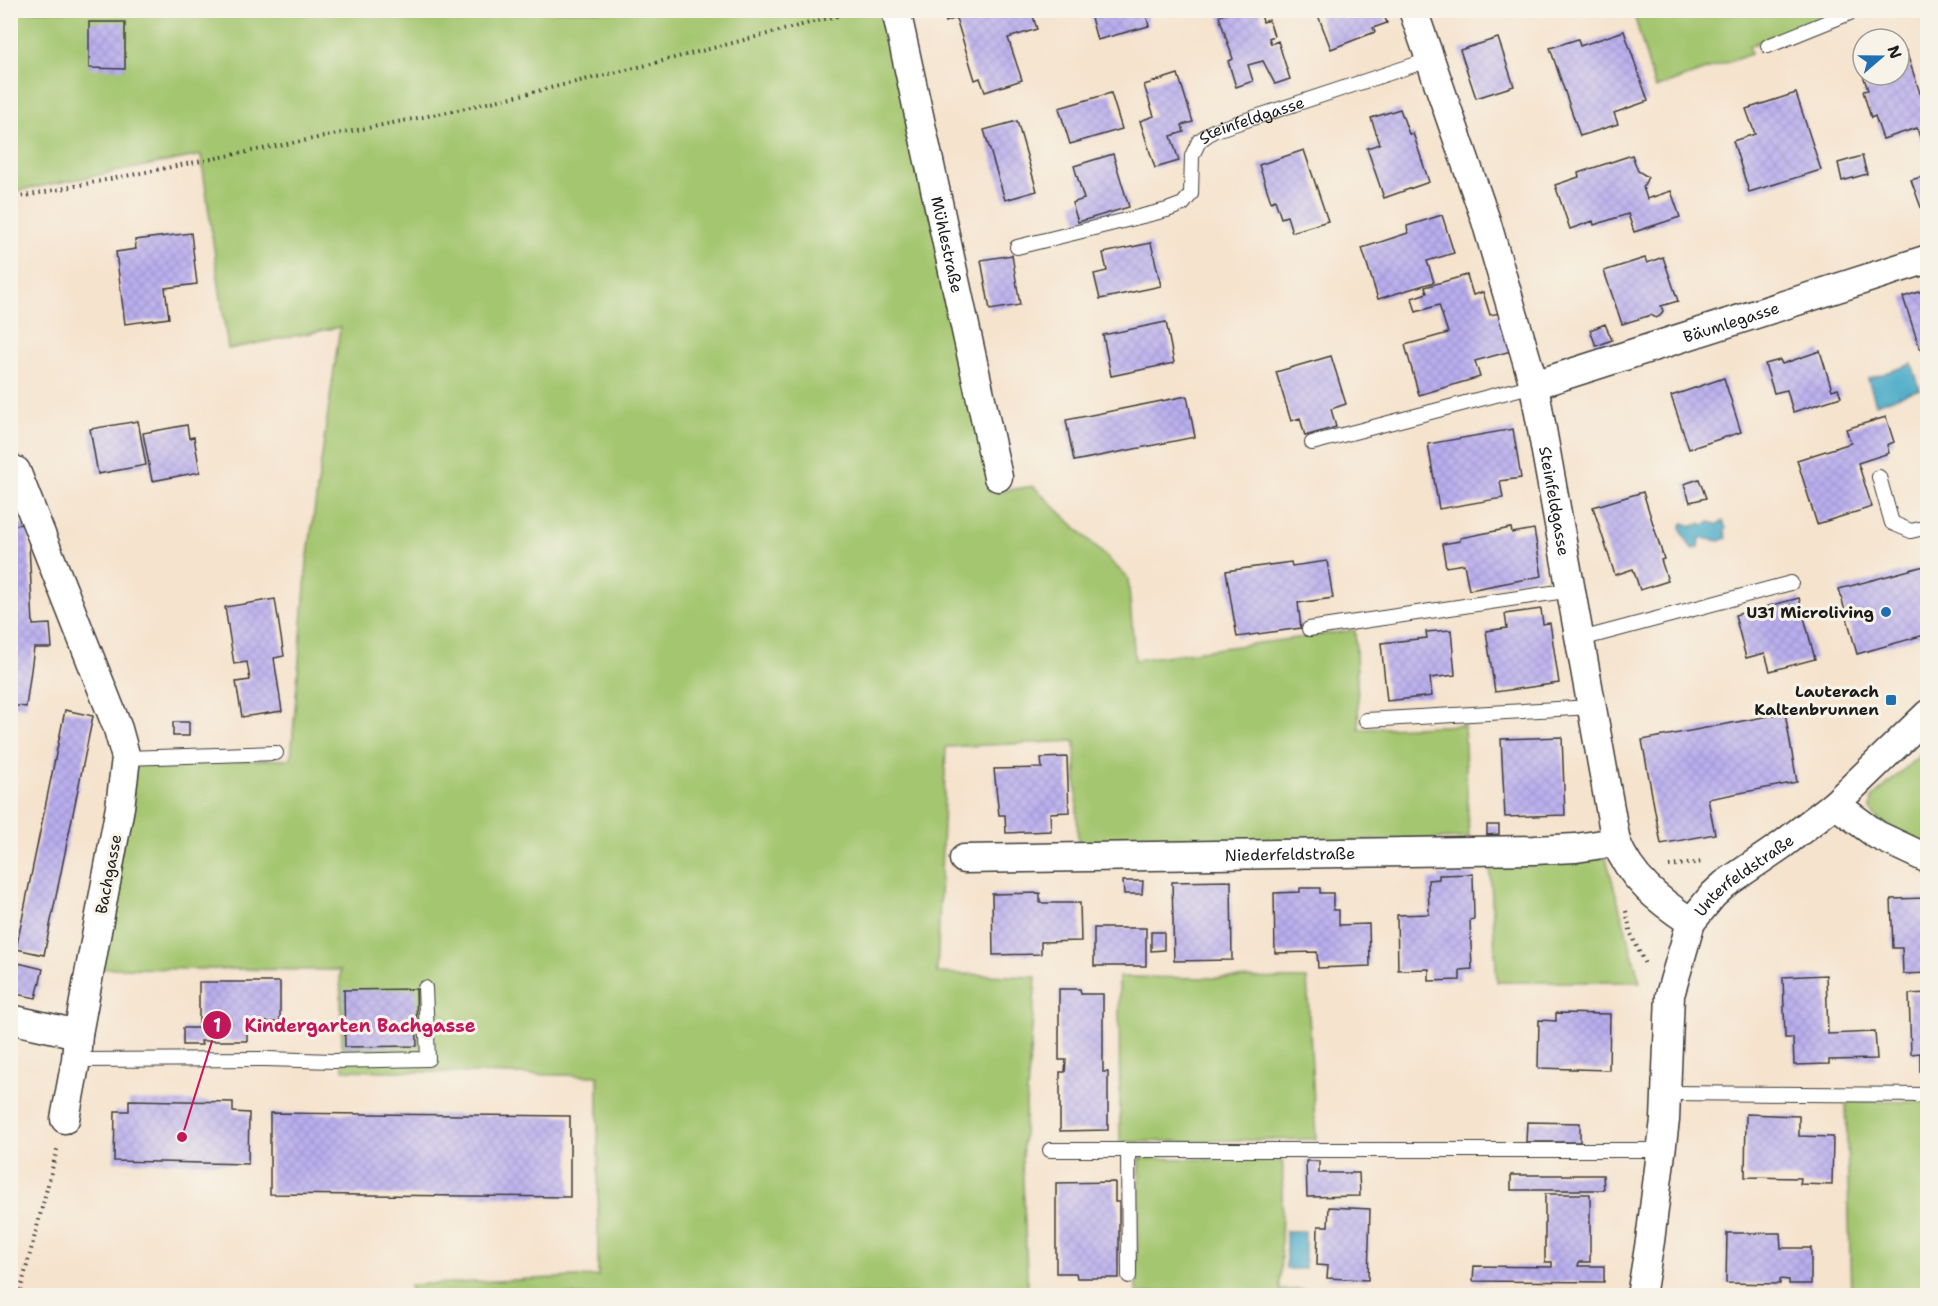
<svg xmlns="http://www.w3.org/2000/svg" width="1938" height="1306" font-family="'Shantell Sans',sans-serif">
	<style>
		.green { fill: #a4c66f; stroke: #607146; stroke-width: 1.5 }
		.water { fill: #47a9c7; stroke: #326272; stroke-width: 1.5 }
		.building { fill: url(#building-cross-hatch) }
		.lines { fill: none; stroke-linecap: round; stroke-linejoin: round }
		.service-casing { stroke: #3d3a37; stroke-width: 16 }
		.minor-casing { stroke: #3d3a37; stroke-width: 31 }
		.path { stroke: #3d3a37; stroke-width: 4; stroke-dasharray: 1.5 4.5; stroke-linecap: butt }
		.service { stroke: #fff; stroke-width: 14 }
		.minor { stroke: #fff; stroke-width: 28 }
		.poi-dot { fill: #1f6fb2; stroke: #f7f3e8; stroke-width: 2 }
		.labels { text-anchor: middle; stroke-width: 6; stroke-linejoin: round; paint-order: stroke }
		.street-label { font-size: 16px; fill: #1c1c1c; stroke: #f7f3e8 }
		.poi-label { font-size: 16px; font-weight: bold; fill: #1c1c1c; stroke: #f7f3e8; text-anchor: end }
		.leader { fill: none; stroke: #c2185b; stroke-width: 2 }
		.callout-dot { fill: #c2185b; stroke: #f7f3e8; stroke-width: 2 }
		.mark-label { font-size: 18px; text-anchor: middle; font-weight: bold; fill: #fff }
		.callout-label { font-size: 18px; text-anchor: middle; font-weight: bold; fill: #c2185b; stroke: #f7f3e8; stroke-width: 6; stroke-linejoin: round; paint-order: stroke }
	</style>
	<defs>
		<pattern id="building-cross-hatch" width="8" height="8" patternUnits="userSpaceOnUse" patternTransform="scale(1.5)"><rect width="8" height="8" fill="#b9aeee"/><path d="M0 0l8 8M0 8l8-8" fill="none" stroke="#9e95cc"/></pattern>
	</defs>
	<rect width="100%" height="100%" fill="#f7f3e8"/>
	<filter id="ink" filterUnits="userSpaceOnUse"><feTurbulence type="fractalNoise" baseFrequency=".0167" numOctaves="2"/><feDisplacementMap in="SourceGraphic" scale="12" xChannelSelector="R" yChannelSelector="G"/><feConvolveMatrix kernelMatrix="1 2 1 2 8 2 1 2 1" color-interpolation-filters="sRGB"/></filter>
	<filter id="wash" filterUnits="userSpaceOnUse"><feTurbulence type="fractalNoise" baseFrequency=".008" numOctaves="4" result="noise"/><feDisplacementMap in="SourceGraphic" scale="24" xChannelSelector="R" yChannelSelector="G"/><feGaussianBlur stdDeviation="1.35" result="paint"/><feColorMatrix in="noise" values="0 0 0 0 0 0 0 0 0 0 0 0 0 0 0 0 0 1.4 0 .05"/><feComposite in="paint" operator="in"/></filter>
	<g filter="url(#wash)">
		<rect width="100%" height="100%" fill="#f5e3cd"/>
		<path class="green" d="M11,11H891L959,352L991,493L1033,486L1128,578L1135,660L1355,630L1359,729L1464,725L1469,838L1078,847L1075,741L946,747L937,973L1036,977L1022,1158L1028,1295H411L410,1285L598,1276V1076L343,1070L340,970L101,968L135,764L291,759L307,562L340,327L228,349L201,155L11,192Z
			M1633,11V10L1837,11L1749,46L1751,54L1655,88Z
			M1927,749V850L1877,819L1871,810L1872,798Z
			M1606,858L1640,982H1497L1490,866Z
			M1119,977L1307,979L1316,1139L1120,1142Z
			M1846,1101L1927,1102V1295H1851Z
			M1140,1158L1283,1161L1280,1290H1329V1295L1194,1296V1290L1136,1293Z"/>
		<path class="water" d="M1912,364L1920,389L1876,404L1868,379Z
			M1723,521L1726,528L1725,532L1727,538L1720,541L1700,538L1699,547L1692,549L1682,533L1681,526L1684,523L1693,527L1695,524L1699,526L1700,523L1704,525L1710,522L1717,525Z
			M1286,1231H1305V1269H1286Z"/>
		<g id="blocks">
			<path class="building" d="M942,10H1031L1037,29L1008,38L1022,80L985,92L980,78L975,80L956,18L946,22Z
				M1089,10H1145L1149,26L1097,40Z
				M1235,10H1260L1263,22L1269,20L1274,36L1269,38L1271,44L1278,41L1290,79L1275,84L1263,61L1248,65L1253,81L1236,87L1228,61L1233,59L1219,16Z
				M1316,10H1382L1387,23L1373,28L1375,32L1331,49Z
				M89,22H125V69L89,68Z
				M1624,31L1648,101L1614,113L1618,124L1580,136L1550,48L1578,39L1580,46Z
				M1498,38L1514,86L1476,98L1460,50Z
				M1906,51L1920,93L1926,91L1928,96V138L1921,140L1917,128L1883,139L1875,116L1871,118L1863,91L1868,90L1863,75H1899V53Z
				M1178,74L1193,122L1182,125L1184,132L1171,136L1179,161L1155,168L1140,121L1154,116L1144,85Z
				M1111,93L1122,129L1070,144L1059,108Z
				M1796,93L1821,170L1749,192L1733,141L1755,134L1746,109Z
				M1400,109L1409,134L1413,133L1429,182L1384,198L1367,148L1380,144L1371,118Z
				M1017,121L1037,191L1005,200L984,130Z
				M1304,150L1328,221L1292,232L1287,216L1281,218L1275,200L1271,202L1259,165Z
				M1113,154L1129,207L1078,222L1072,203L1084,199L1074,166Z
				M1632,155L1638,171L1648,177L1643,187L1647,199L1671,191L1680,217L1634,232L1628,214L1594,225L1593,221L1570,229L1555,185L1579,177L1578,173Z
				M1862,156L1867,174L1842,181L1838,163Z
				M1928,175V224H1927L1911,180Z
				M1442,215L1454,253L1427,261L1434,282L1378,299L1362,248L1408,233L1407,226Z
				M191,233L197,284L165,288L169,318L125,324L116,252L136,249L135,240Z
				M1151,243L1161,286L1100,299L1094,274L1107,271L1103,253Z
				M1012,255L1020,305L990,310L981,260Z
				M1663,257L1678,301L1661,306L1663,311L1660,316L1656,318L1651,315L1622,324L1604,271L1645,258L1647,263Z
				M1467,275L1473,295L1483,292L1490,315L1500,313L1511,351L1475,361L1480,377L1419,395L1405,345L1448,333L1439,305L1416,312L1412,298L1427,293L1425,287Z
				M1928,289V351L1923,353L1922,348L1920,349L1903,297Z
				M1166,322L1174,363L1111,376L1103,335Z
				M1605,324L1612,340L1596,346L1590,330Z
				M1820,351L1832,390L1838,388L1841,397L1793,412L1787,390L1774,393L1765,364L1780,360L1782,364Z
				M1331,356L1346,404L1331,409L1336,427L1305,436L1300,418L1291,421L1276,372Z
				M1724,378L1741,432L1689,449L1671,396Z
				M1187,396L1195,437L1074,461L1066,420Z
				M1886,417L1894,442L1887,445L1889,453L1858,463L1872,507L1817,524L1797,460L1851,443L1846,429Z
				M138,421L146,465L98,474L90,429Z
				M187,425L189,438L194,437L200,472L152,481L143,433Z
				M1513,429L1521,478L1500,481L1503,498L1439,509L1428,444Z
				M1699,479L1706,498L1690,502L1684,484Z
				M1643,492L1664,559L1661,560L1668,581L1640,590L1633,569L1615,575L1593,507Z
				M28,524L33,625L50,624L52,648H34L26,707L10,705V525Z
				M1511,528L1512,533L1534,529L1542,576L1469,590L1464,564L1446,567L1442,544L1460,541V538Z
				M1327,561L1333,598L1298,603L1301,628L1237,637L1226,571L1291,562L1292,566Z
				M1928,565V634L1857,654L1839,589Z
				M1799,598L1815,659L1770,671L1765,653L1746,658L1735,615Z
				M275,599L284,656L274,658L282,711L242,717L236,682L250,680L247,662L234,664L225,607Z
				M1541,609L1543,624L1550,623L1559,683L1495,692L1486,631L1507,628L1505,614Z
				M1451,630L1455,675L1430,678L1432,696L1387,701L1381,643L1427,638L1426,632Z
				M65,710L93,716L44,955L16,949Z
				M1785,713L1797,782L1708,799L1715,834L1661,844L1642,740Z
				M173,722H189V736H173Z
				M1562,737L1565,815L1505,817L1501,739Z
				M1067,757L1069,812L1050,813L1051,831L1006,833L1005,815H999L994,769L1042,768L1041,758Z
				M1487,825H1499V834L1487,835Z
				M1473,874L1474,919L1470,920L1472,969L1460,970V980L1429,981V969L1398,970L1397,915L1429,914L1428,880L1439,879V875Z
				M1123,881H1143L1142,894H1124Z
				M1231,881L1232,960L1174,961L1172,882Z
				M1300,888H1320V893H1333V910H1339V925L1369,924L1370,966L1318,968L1317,952L1275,953L1274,893L1300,892Z
				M1040,893V903H1080L1081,941L1041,942V954L993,955L992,894Z
				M1928,898V973L1903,974L1902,948H1893L1891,899Z
				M1094,928H1146V966H1094Z
				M1151,932H1164V950L1151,951Z
				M10,961L43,969L36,998L10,993Z
				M1826,975L1828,1034L1875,1032L1877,1059L1829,1060V1064L1794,1065L1793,1038H1785L1783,977Z
				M199,982H280V1022H247V1041H201L202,1045H183V1028H199Z
				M416,989L417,1046L345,1047L344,990Z
				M1059,989H1080L1081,994H1103V1072H1108V1130L1060,1131V1072H1065L1066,1060H1059Z
				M1928,993V1071H1920V1053L1911,1054L1909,994Z
				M1556,1013L1610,1014L1609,1070L1538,1068L1539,1020L1556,1021Z
				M129,1100L233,1102V1112L249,1113L248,1164L114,1161L115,1111H129Z
				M270,1113L570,1116V1197L270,1194Z
				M1746,1114L1799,1116V1136L1833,1137L1832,1185L1800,1184L1801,1178L1745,1177Z
				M1527,1122L1580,1123V1142H1526Z
				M1306,1161H1319V1173H1359L1360,1196L1307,1197Z
				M1511,1175H1603L1604,1190H1511Z
				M1115,1182V1202H1119V1278H1077L1076,1273H1056V1183Z
				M1545,1194H1590V1262H1579L1578,1266H1604V1282L1473,1281L1474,1266L1552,1267V1262H1545Z
				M1329,1207L1370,1209L1368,1280L1327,1278L1328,1266L1317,1265L1318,1226H1328Z
				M1727,1233H1780L1781,1248H1811V1284H1789V1280L1780,1279V1284L1726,1283Z"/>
		</g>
	</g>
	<g filter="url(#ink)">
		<use href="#blocks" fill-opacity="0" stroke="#3d3a37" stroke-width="1.5"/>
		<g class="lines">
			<g class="service-casing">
				<g id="service">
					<path d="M1768,46L1857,10"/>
					<path id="s1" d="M1017,247L1167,210L1183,204L1191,194L1192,156L1199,141L1213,131L1429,60"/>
					<path d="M1312,443L1534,385"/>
					<path d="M1879,477L1892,523L1911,531L1928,527"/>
					<path d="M1309,629L1572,590"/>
					<path d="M1581,639L1791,583"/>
					<path d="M1366,720L1592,707"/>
					<path d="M126,758L276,753"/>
					<path d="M76,1060L266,1059L334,1061L428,1059L425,988"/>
					<path d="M1667,1093L1928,1095"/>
					<path d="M1050,1150H1662"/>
					<path d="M1128,1150L1129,1276"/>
				</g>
			</g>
			<g class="minor-casing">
				<g id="minor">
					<path id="s2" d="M896,10L998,477"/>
					<path id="s3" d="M1413,10L1486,221L1534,385L1616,842C1631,879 1659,901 1691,922"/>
					<path id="s4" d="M1534,385L1928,259"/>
					<path d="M10,468L16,471L118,729L126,758L120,807L78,1034L76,1060L65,1119"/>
					<path d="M1835,804L1877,835L1928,859"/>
					<path id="s5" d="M964,859L1534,850L1576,848L1616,842"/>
					<path d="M10,1019L78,1034"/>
					<path id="s6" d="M1641,1296L1650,1241L1665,1120L1670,995L1691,922L1713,895L1725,884L1782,845L1835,804L1928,714"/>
				</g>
			</g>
			<path class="path" d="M10,199L453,111L643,66L837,16L851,10
				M1669,866L1703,862
				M1626,911L1631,934L1645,964H1647
				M19,1296L58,1146"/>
			<use href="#service" class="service"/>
			<use href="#minor" class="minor"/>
		</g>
	</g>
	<g class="poi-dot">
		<circle cx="1886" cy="612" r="6"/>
		<rect x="1885" y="694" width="12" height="12" rx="3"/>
	</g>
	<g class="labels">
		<g class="street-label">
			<text dy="6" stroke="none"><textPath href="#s1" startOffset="296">Steinfeldgasse</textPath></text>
			<text dy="6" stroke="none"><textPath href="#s2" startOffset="240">Mühlestraße</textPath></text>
			<text dy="6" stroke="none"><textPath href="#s4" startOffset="207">Bäumlegasse</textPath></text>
			<text dy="6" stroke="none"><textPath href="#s3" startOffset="512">Steinfeldgasse</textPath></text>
			<text dy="6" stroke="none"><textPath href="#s5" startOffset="326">Niederfeldstraße</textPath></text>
			<text transform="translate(108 874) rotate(-79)" y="6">Bachgasse</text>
			<text dy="6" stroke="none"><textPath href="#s6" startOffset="450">Unterfeldstraße</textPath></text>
		</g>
		<g class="poi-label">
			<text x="1874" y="618">U31 Microliving</text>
			<text x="1879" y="697">Lauterach<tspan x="1879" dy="18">Kaltenbrunnen</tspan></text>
		</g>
	</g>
	<path class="leader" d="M182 1137L217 1025"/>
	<g class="callout-dot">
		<circle cx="182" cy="1137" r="6"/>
		<circle cx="217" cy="1025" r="15"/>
	</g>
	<g class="mark-label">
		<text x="217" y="1032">1</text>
	</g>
	<g class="callout-label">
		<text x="360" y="1032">Kindergarten Bachgasse</text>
	</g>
	<rect width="1938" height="1306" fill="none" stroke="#f7f3e8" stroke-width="36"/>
	<g transform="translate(1881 57) rotate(70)"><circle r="28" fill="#f7f3e8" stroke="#9f9d96" stroke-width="1.5"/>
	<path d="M0-4.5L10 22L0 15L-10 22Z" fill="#1f6fb2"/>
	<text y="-9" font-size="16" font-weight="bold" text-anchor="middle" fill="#1c1c1c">N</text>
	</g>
</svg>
